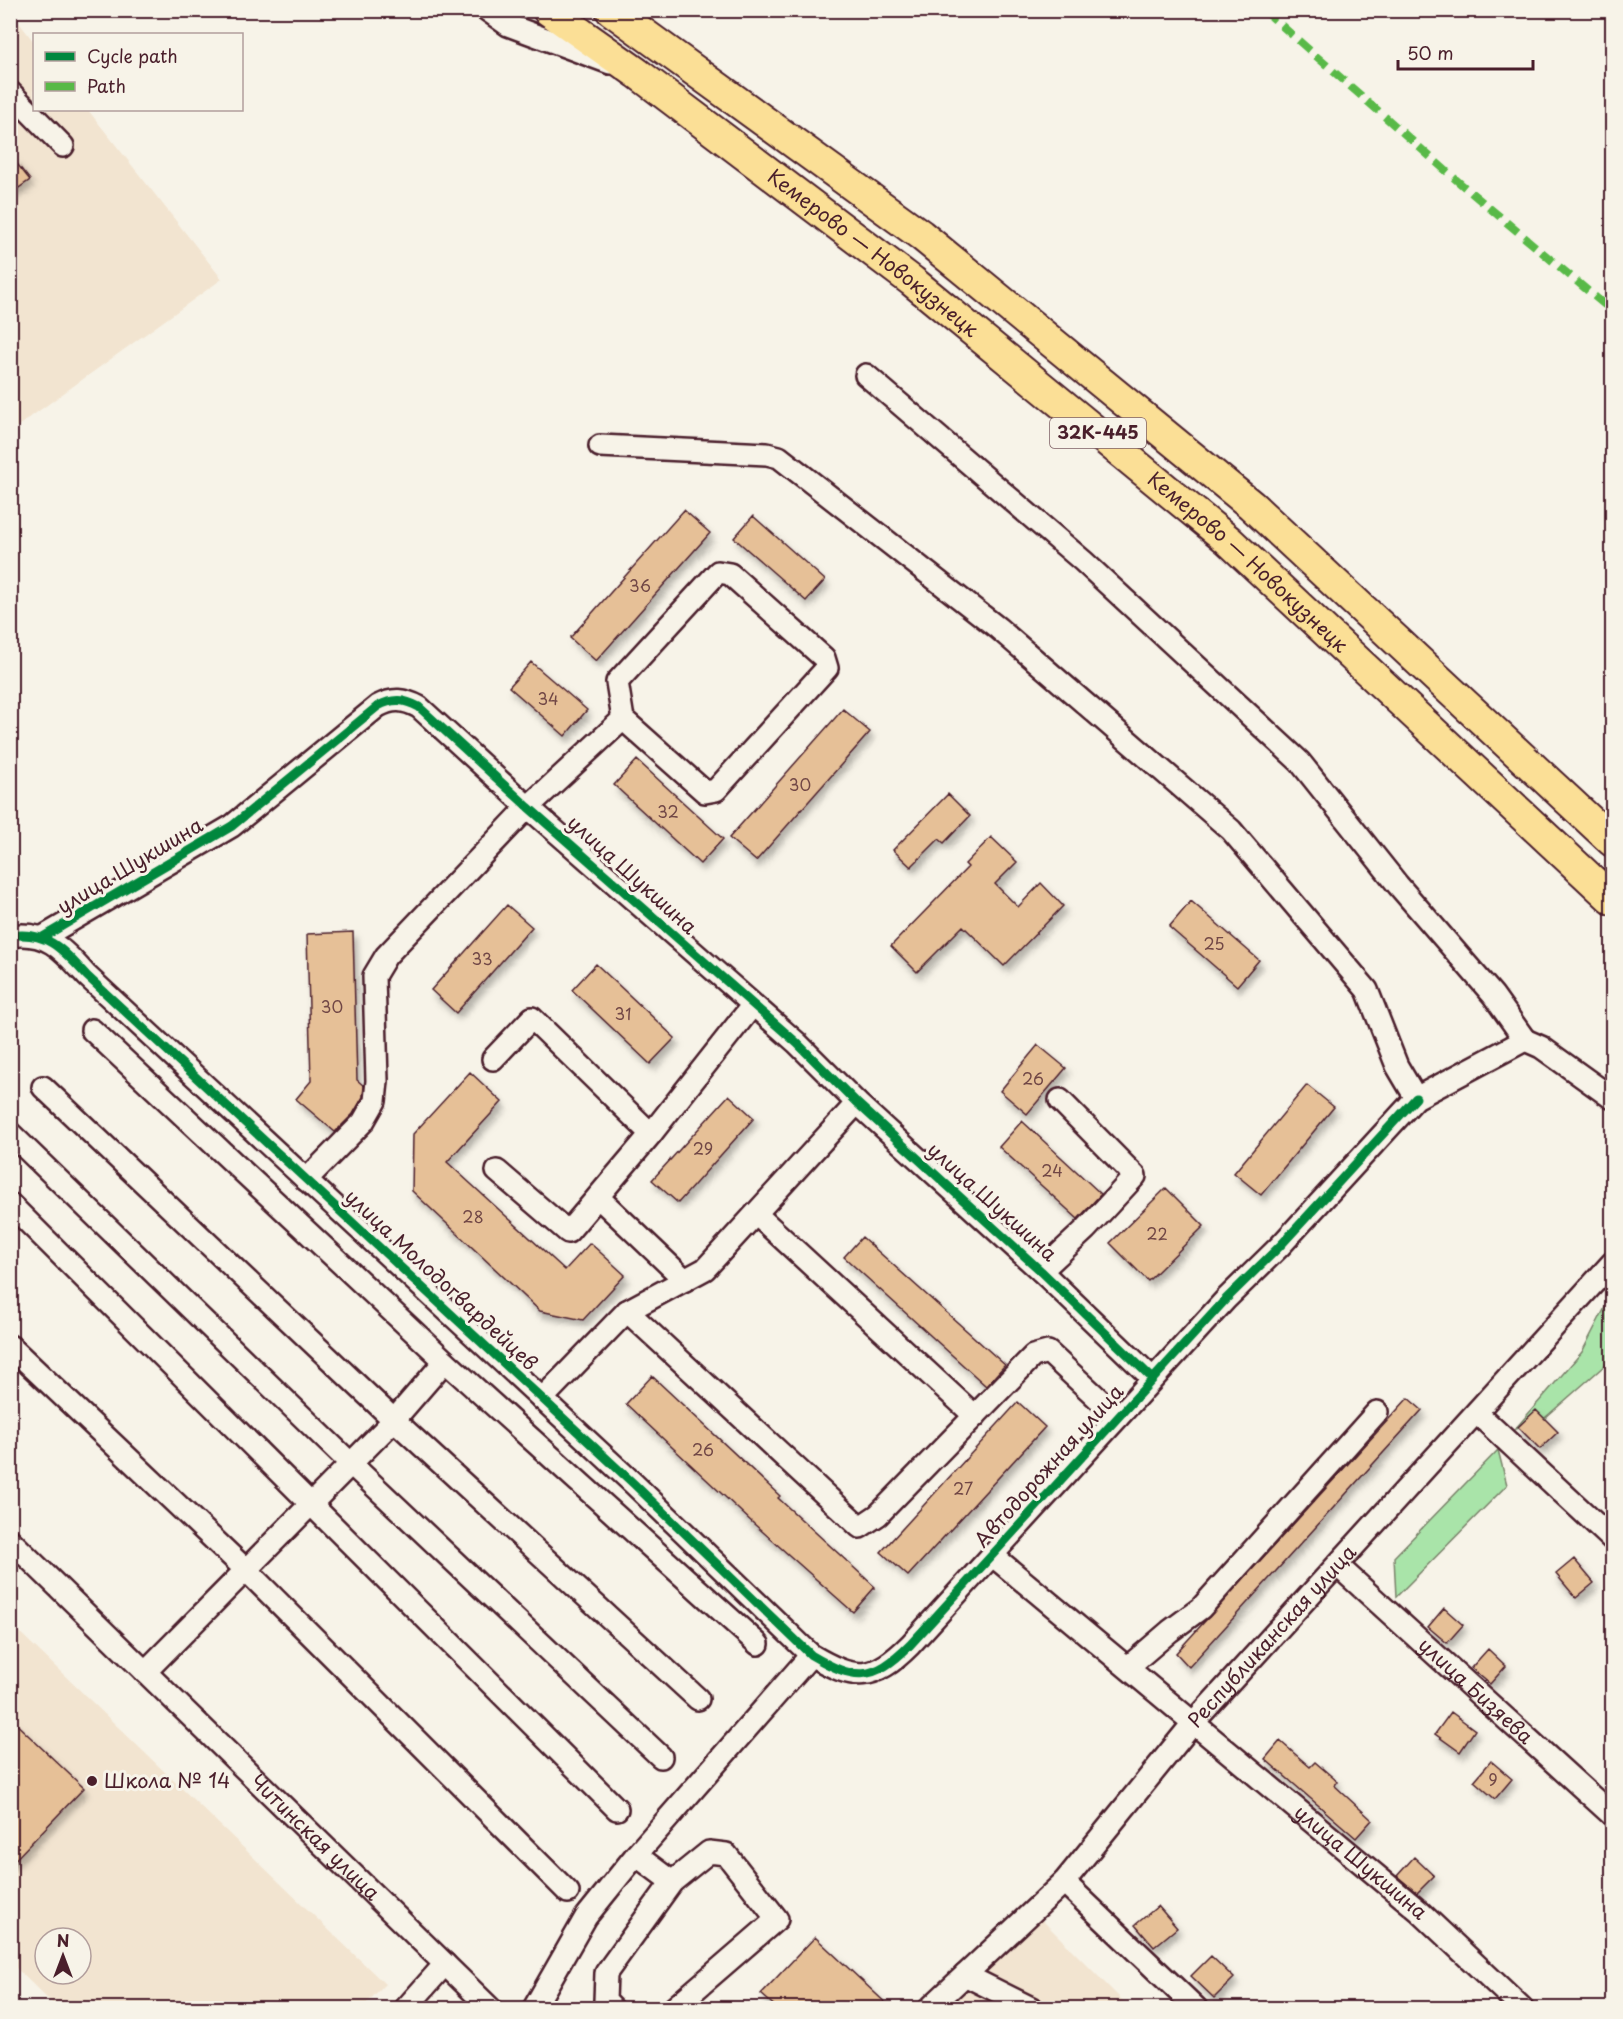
<svg xmlns="http://www.w3.org/2000/svg" width="1623" height="2019" font-family="'Playpen Sans',sans-serif">
	<style>
		.built { fill: #f2e4d0; fill-rule: evenodd }
		.green { fill: #a9e4a9; stroke: #7a826a; stroke-width: 1.5 }
		.building { fill: #e6c097; stroke: #4a1f2b; stroke-width: 1.5; filter: url(#shadow) }
		.lines { fill: none; stroke-linecap: round; stroke-linejoin: round }
		.minor-casing { stroke: #4a1f2b; stroke-width: 26 }
		.highway-casing { stroke: #4a1f2b; stroke-width: 34 }
		.minor { stroke: #f7f3e8; stroke-width: 21 }
		.highway { stroke: #fbdf96; stroke-width: 30 }
		.quiet { stroke: #58b947; stroke-width: 8; stroke-dasharray: 15 8; stroke-linecap: butt }
		.cycleway-casing { stroke: #f7f3e8; stroke-width: 13 }
		.cycleway { stroke: #00873e; stroke-width: 9 }
		.poi-dot { fill: #4a1f2b; stroke: #f7f3e8; stroke-width: 2 }
		.labels { text-anchor: middle; stroke-width: 6; stroke-linejoin: round; paint-order: stroke }
		.number-label { font-size: 16px; fill: #714746 }
		.shield { fill: #f7f3e8; stroke: #7e5f64; stroke-width: 1.5 }
		.shield-label { font-size: 18px; font-weight: bold; fill: #4a1f2b }
		.street-label { font-size: 20px; fill: #4a1f2b; stroke: #f7f3e8 }
		.poi-label { font-size: 20px; fill: #4a1f2b; stroke: #f7f3e8; text-anchor: start }
	</style>
	<defs>
		<filter id="shadow"><feDropShadow dx="3.5" dy="6" stdDeviation="3" flood-color="#0004"/></filter>
	</defs>
	<rect width="100%" height="100%" fill="#f7f3e8"/>
	<filter id="ink" filterUnits="userSpaceOnUse"><feTurbulence type="fractalNoise" baseFrequency=".0167" numOctaves="2"/><feDisplacementMap in="SourceGraphic" scale="12" xChannelSelector="R" yChannelSelector="G"/><feConvolveMatrix kernelMatrix="1 2 1 2 8 2 1 2 1" color-interpolation-filters="sRGB"/></filter>
	<g filter="url(#ink)">
		<path class="built" d="M10,11L34,42V110H88L222,279L11,431Z
			M10,1623L385,1984L362,2008H57L11,1963ZM45,1938H81V1974H45Z
			M1041,1919L1130,2008H947Z"/>
		<path class="green" d="M1612,1294V1359L1538,1424L1515,1429L1582,1352Z
			M1498,1450L1507,1485L1396,1597L1394,1557Z"/>
		<path class="building" d="M10,155L30,180L10,194Z
			M684,510L710,533L596,661L570,638Z
			M753,516L825,580L806,601L734,538Z
			M531,662L587,710L565,736L509,687Z
			M843,709L870,732L756,861L729,838Z
			M637,760L723,839L700,864L614,785Z
			M948,794L970,816L944,843L939,839L911,867L893,850Z
			M991,837L1017,862L995,884L1018,907L1041,883L1063,906L1004,966L963,926L917,972L891,946L968,867L965,864Z
			M1191,901L1259,960L1237,986L1169,927Z
			M507,905L532,927L456,1013L431,990Z
			M353,932L357,1080L364,1086L363,1097L353,1114L335,1132L296,1099L311,1081L307,934Z
			M596,964L675,1038L650,1064L572,990Z
			M1038,1045L1066,1068L1027,1114L1000,1091Z
			M470,1072L502,1102L447,1162L565,1270L590,1243L625,1275L583,1320L540,1311L412,1191L413,1134Z
			M1307,1085L1334,1107L1261,1195L1234,1173Z
			M729,1095L754,1118L678,1203L652,1180Z
			M1022,1121L1101,1194L1078,1219L999,1147Z
			M1166,1188L1204,1226L1148,1281L1110,1243Z
			M862,1237L1005,1365L986,1386L844,1257Z
			M652,1376L780,1496L778,1498L875,1587L853,1612L754,1524L626,1404Z
			M1408,1398L1422,1410L1189,1667L1176,1653Z
			M1018,1402L1045,1427L908,1576L881,1552Z
			M1536,1410L1558,1432L1540,1449L1518,1427Z
			M1574,1559L1594,1583L1576,1598L1556,1574Z
			M1444,1608L1463,1625L1447,1643L1428,1627Z
			M1488,1649L1506,1666L1490,1684L1471,1668Z
			M1451,1712L1475,1730L1460,1752L1435,1734Z
			M10,1718L84,1788L10,1865Z
			M1280,1741L1310,1767L1315,1762L1337,1781L1334,1785L1372,1820L1356,1838L1265,1759Z
			M1491,1761L1512,1779L1495,1799L1474,1781Z
			M1414,1857L1434,1876L1417,1893L1397,1876Z
			M1158,1906L1177,1928L1154,1947L1135,1925Z
			M815,1937L891,2008H777L761,1994Z
			M1211,1956L1234,1978L1214,1998L1191,1976Z"/>
		<g class="lines">
			<g class="minor-casing">
				<g id="minor">
					<path d="M487,10L508,25L610,63"/>
					<path d="M10,92L63,146"/>
					<path d="M866,375L1083,561L1300,762L1398,885L1493,995L1525,1040"/>
					<path d="M600,446L767,454L779,457L998,628L1231,830L1367,990L1397,1066L1416,1098"/>
					<path d="M718,572L730,574L824,658L827,668L716,790L705,792L623,719L617,682Z"/>
					<path d="M10,936C48,930 64,951 87,976L634,1484L811,1655C855,1681 873,1682 910,1645L1226,1299L1280,1246L1416,1098L1525,1040L1541,1047L1612,1098"/>
					<path d="M43,937L232,826L378,706C393,698 404,699 419,707L528,807L797,1043L857,1103L1041,1271L1152,1378"/>
					<path d="M92,1030L445,1361L758,1644"/>
					<path d="M493,1059L532,1018L651,1134"/>
					<path d="M43,1087L394,1420L698,1699"/>
					<path d="M10,1133L349,1462L661,1757"/>
					<path d="M497,1171L568,1232L651,1134L752,1006"/>
					<path d="M306,1180L363,1122L375,1101L377,1081L374,976L386,956L528,807L623,719"/>
					<path d="M598,1197L685,1280"/>
					<path d="M10,1204L617,1809"/>
					<path d="M756,1214L975,1416"/>
					<path d="M1041,1271L1086,1229L1135,1176L1060,1100"/>
					<path d="M627,1311L860,1527L878,1515L1033,1356L1048,1352L1118,1417"/>
					<path d="M10,1346L245,1569L568,1892"/>
					<path d="M542,1399L627,1311L705,1269L857,1103"/>
					<path d="M1477,1413L1612,1539"/>
					<path id="s1" d="M10,1540L490,2008"/>
					<path id="s2" d="M992,1555L1419,1911L1522,2008"/>
					<path id="s3" d="M1338,1566L1612,1815"/>
					<path d="M1128,1667L1170,1631L1201,1608L1377,1412"/>
					<path d="M145,1672L394,1420L445,1361"/>
					<path d="M636,1855L672,1882"/>
					<path d="M1064,1882L1196,2008"/>
					<path d="M965,1975L1031,2008"/>
					<path d="M406,2008L445,1964"/>
					<path d="M534,2008L586,1917L636,1855L811,1655"/>
					<path d="M612,2008L605,2001L606,1973L672,1882L709,1852L726,1854L777,1919L674,2008"/>
					<path id="s4" d="M930,2008L1064,1882L1194,1722L1612,1263"/>
				</g>
			</g>
			<g class="highway-casing">
				<g id="highway">
					<path id="s5" d="M548,10L637,73L912,281L1228,540L1612,899"/>
					<path d="M611,10L921,235L1251,505L1612,841"/>
				</g>
			</g>
			<use href="#minor" class="minor"/>
			<use href="#highway" class="highway"/>
			<path class="quiet" d="M1264,10L1461,184L1612,311"/>
			<g class="cycleway-casing">
				<path id="cycleway" d="M10,936C48,930 64,951 87,976L634,1484L811,1655C855,1681 873,1682 910,1645L1226,1299L1280,1246L1416,1098
					M43,937L232,826L378,706C393,698 404,699 419,707L528,807L797,1043L857,1103L1041,1271L1152,1378"/>
			</g>
			<use href="#cycleway" class="cycleway"/>
		</g>
	</g>
	<circle class="poi-dot" cx="92" cy="1781" r="6"/>
	<g class="labels">
		<g class="number-label">
			<text x="640" y="592">36</text>
			<text x="548" y="705">34</text>
			<text x="800" y="791">30</text>
			<text x="668" y="818">32</text>
			<text x="1214" y="950">25</text>
			<text x="482" y="965">33</text>
			<text x="332" y="1013">30</text>
			<text x="623" y="1020">31</text>
			<text x="1033" y="1085">26</text>
			<text x="703" y="1155">29</text>
			<text x="1052" y="1177">24</text>
			<text x="473" y="1223">28</text>
			<text x="1157" y="1240">22</text>
			<text x="703" y="1456">26</text>
			<text x="963" y="1495">27</text>
			<text x="1493" y="1786">9</text>
		</g>
		<rect class="shield" x="1050" y="418" width="96" height="30" rx="4.5"/>
		<g class="shield-label">
			<text x="1098" y="439">32К-445</text>
		</g>
		<g class="street-label">
			<text dy="7" stroke="none"><textPath href="#s5" startOffset="406">Кемерово — Новокузнецк</textPath></text>
			<text dy="7" stroke="none"><textPath href="#s5" startOffset="892">Кемерово — Новокузнецк</textPath></text>
			<text transform="translate(130 866) rotate(-31)" y="7">улица Шукшина</text>
			<text transform="translate(632 875) rotate(42)" y="7">улица Шукшина</text>
			<text transform="translate(992 1202) rotate(42)" y="7">улица Шукшина</text>
			<text transform="translate(441 1280) rotate(43)" y="7">улица Молодогвардейцев</text>
			<text transform="translate(1049 1466) rotate(-48)" y="7">Автодорожная улица</text>
			<text dy="7" stroke="none"><textPath href="#s4" startOffset="506">Республиканская улица</textPath></text>
			<text dy="7" stroke="none"><textPath href="#s3" startOffset="186">улица Бизяева</textPath></text>
			<text dy="7" stroke="none"><textPath href="#s1" startOffset="426">Читинская улица</textPath></text>
			<text dy="7" stroke="none"><textPath href="#s2" startOffset="480">улица Шукшина</textPath></text>
		</g>
		<g class="poi-label">
			<text x="104" y="1788">Школа № 14</text>
		</g>
	</g>
	<rect width="1623" height="2019" fill="none" stroke="#f7f3e8" stroke-width="36"/>
	<rect x="18" y="18" width="1587" height="1983" fill="none" stroke="#4a1f2b" stroke-width="2" filter="url(#ink)"/>
	<rect x="33" y="33" width="210" height="78" fill="#f7f3e8" stroke="#b29e9c" stroke-width="1.5"/>
	<rect x="45" y="52" width="30" height="9" fill="#00873e" stroke="#b29e9c" stroke-width="1.5"/>
	<text x="87" y="63" font-size="18" fill="#4a1f2b">Cycle path</text>
	<rect x="45" y="82" width="30" height="9" fill="#58b947" stroke="#b29e9c" stroke-width="1.5"/>
	<text x="87" y="93" font-size="18" fill="#4a1f2b">Path</text>
	<g transform="translate(63 1956)"><circle r="28" fill="#f7f3e8" stroke="#b29e9c" stroke-width="1.5"/>
	<path d="M0-4.5L10 22L0 15L-10 22Z" fill="#4a1f2b"/>
	<text y="-9" font-size="16" font-weight="bold" text-anchor="middle" fill="#4a1f2b">N</text>
	</g>
	<path d="M1398 60v9h135v-9" fill="none" stroke="#4a1f2b" stroke-width="3"/>
	<text x="1407" y="60" font-size="18" fill="#4a1f2b" stroke="#f7f3e8" stroke-width="4.5" paint-order="stroke">50 m</text>
</svg>
